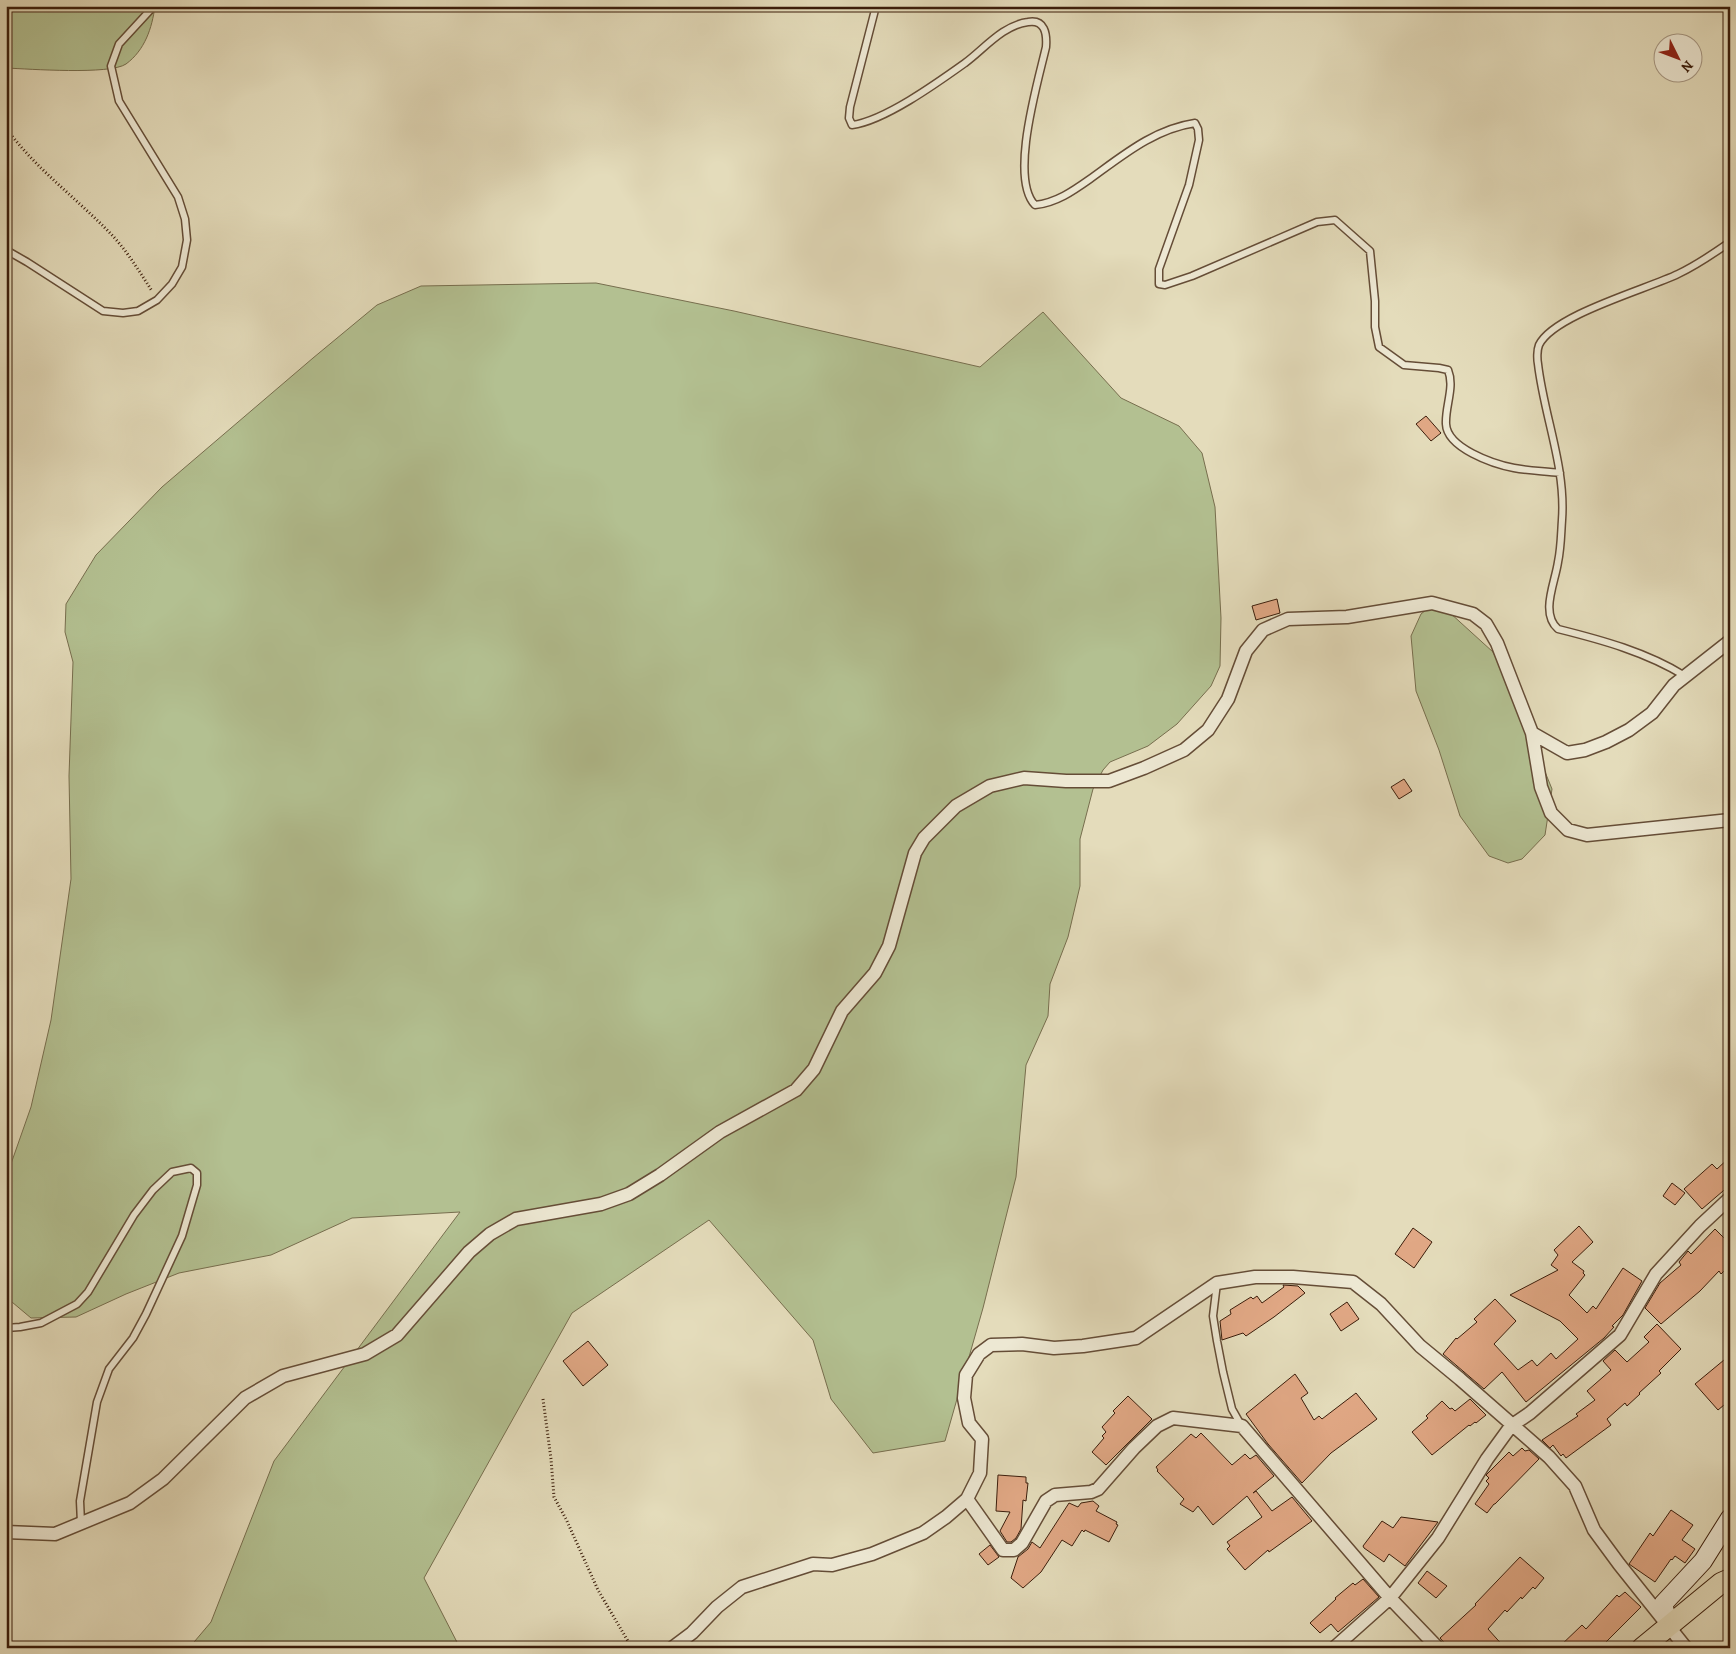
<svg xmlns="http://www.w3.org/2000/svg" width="1736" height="1654" font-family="Alegreya,serif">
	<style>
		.green { fill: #b3c091; stroke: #776e4e }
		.building { fill: #e1a885; stroke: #3b1d0b }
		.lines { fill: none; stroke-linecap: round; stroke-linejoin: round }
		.lane-casing { stroke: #654d37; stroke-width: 9 }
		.street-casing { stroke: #654d37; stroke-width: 15 }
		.secondary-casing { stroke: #3b1d0b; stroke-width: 20 }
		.primary-casing { stroke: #3b1d0b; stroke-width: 22 }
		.path { stroke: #3b1d0b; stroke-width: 3; stroke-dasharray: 1 2.5; stroke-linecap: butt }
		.lane { stroke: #ede8d3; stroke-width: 6 }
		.street { stroke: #ede8d3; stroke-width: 12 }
		.secondary { stroke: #ede8d3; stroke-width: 18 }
		.primary { stroke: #e4dcbb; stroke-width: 20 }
	</style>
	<rect width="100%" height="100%" fill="#e4dcbb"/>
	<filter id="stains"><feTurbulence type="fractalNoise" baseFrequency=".004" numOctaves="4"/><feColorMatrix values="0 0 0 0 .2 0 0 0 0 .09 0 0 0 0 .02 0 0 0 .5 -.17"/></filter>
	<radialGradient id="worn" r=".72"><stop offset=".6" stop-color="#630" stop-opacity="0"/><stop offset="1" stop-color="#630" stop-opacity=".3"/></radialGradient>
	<path class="green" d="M6,6H155C152,28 145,50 126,64C110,75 29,69 6,68Z
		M596,283L734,311L980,367L1043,312L1121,398L1179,426L1202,453L1215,507L1221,618L1220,666L1211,686L1177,724L1148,746L1110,762L1103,770L1093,789L1080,839V886L1068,937L1050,984L1048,1016L1026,1065L1016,1177L983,1308L945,1441L873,1453L831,1399L813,1340L709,1220L572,1313L424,1578L460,1648H189L211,1622L274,1461L460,1212L352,1218L271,1255L179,1273L126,1294L76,1317L31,1318L6,1297V1178L31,1107L51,1020L71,879L69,776L73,662L65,632L66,604L96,555L162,487L313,358L377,305L421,286Z
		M1438,602L1493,652L1510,686L1552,789L1545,835L1522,859L1508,863L1489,856L1460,816L1439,750L1416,691L1411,636L1421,614L1432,605Z"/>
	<path class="building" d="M1426,416L1441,433L1431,441L1416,424Z
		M1277,599L1280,613L1256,620L1252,606Z
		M1404,779L1412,791L1399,799L1391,787Z
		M1730,1157V1185L1702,1209L1684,1189L1712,1164L1717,1169Z
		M1672,1183L1685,1193L1675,1205L1663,1196Z
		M1579,1226L1593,1242L1572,1262L1584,1271L1583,1273L1585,1275L1569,1295L1587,1313L1593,1306L1596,1309L1623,1268L1642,1281L1623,1315L1612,1326L1614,1327L1604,1338L1526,1402L1502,1372L1484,1389L1443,1354L1456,1338L1457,1339L1477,1322L1474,1319L1495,1299L1516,1321L1494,1344L1518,1370L1532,1360L1537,1366L1551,1353L1556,1359L1578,1339L1560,1321L1510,1295L1558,1270L1551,1265L1558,1255L1554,1250Z
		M1413,1228L1432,1242L1414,1268L1395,1254Z
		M1715,1229L1730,1244V1265L1721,1274L1719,1271L1700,1291L1661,1324L1645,1308L1660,1283L1681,1265L1679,1262L1688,1251L1691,1254Z
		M1283,1285L1298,1286L1305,1293L1274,1317L1246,1336L1243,1333L1222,1340L1220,1321L1231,1314L1230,1310L1251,1297L1253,1299L1257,1296L1262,1303L1284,1287Z
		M1347,1302L1359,1319L1341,1331L1330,1314Z
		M1657,1324L1681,1349L1659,1371L1661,1373L1639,1393L1640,1394L1627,1406L1625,1403L1607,1419L1611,1425L1566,1458L1563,1454L1561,1456L1553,1445L1550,1448L1542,1440L1578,1416L1576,1414L1595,1400L1587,1391L1611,1370L1603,1361L1615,1350L1627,1362L1649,1342L1644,1337Z
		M588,1341L608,1365L583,1386L563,1361Z
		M1730,1355V1400L1718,1410L1695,1384Z
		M1295,1374L1308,1393L1301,1398L1314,1420L1319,1416L1322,1419L1356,1393L1377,1419L1331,1453L1302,1483L1268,1444L1246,1414Z
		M1128,1396L1152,1419L1106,1465L1092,1452L1104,1438L1102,1436L1106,1432L1102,1427L1115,1413L1113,1411Z
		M1470,1399L1486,1415L1476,1423L1475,1422L1470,1426L1469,1425L1432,1455L1412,1432L1428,1418L1426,1416L1442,1401L1450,1409L1452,1408L1455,1411Z
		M1201,1433L1232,1465L1245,1454L1250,1459L1256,1455L1274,1476L1253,1493L1256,1491L1272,1511L1292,1497L1312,1521L1269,1552L1268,1550L1245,1570L1227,1549L1230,1546L1227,1542L1262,1517L1247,1496L1213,1525L1198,1506L1193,1512L1180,1504L1184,1499L1157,1471L1158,1470L1156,1467L1191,1434L1196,1438Z
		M1522,1448L1525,1451L1529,1450L1539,1459L1495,1504H1494L1487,1513L1475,1504L1489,1484L1486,1481L1489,1478L1486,1475L1509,1452L1513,1456Z
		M998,1475L1026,1477V1483H1028L1026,1501L1023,1500L1021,1529L1016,1538L1011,1542H1007L1000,1531L1010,1512L996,1511Z
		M1093,1501L1099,1506L1096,1511L1117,1522L1116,1524L1118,1525L1109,1542L1085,1530L1084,1532L1082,1530L1072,1546L1062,1540L1041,1572L1023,1588L1011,1578L1018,1557L1028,1549L1032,1542L1040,1548L1069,1503L1078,1507L1081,1503Z
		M1671,1510L1693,1525L1682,1540L1695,1549L1685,1563L1675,1556L1672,1560L1671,1559L1655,1582L1629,1564L1650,1533L1653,1536Z
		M1401,1517L1438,1522L1405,1566L1389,1554L1384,1562L1364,1548L1363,1546L1382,1521L1393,1528Z
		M990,1545L999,1557L988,1565L979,1554Z
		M1520,1557L1544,1578L1535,1589L1533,1587L1522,1599L1521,1597L1507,1612L1505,1610L1488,1629L1505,1648H1449L1440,1638L1476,1605L1475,1604Z
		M1427,1571L1447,1586L1436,1598L1418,1583Z
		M1363,1579L1379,1597L1338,1632L1331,1624L1320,1633L1310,1623L1336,1599L1335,1598L1353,1583L1355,1585Z
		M1625,1592L1641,1607L1600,1648H1558L1582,1625L1586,1629L1617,1595L1619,1597Z"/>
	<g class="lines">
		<g class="lane-casing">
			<path id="lane" d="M876,6L850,107L849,118L852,125C884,121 937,83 965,63C984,49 1003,25 1028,22C1045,19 1047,34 1046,47C1038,82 1009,178 1035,205C1056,203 1073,191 1090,179C1122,156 1154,129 1195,123L1198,129L1199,140L1189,185L1159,269V284L1165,285L1192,276L1317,222L1335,220L1370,251L1375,301V327L1379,347L1404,365L1439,368L1448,370C1455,387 1445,406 1446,424C1447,448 1493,464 1514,468C1529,471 1545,471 1560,473
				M6,250L27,262L103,311L123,313L138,311L157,300L172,284L182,267L187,240L185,219L178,197L119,101L111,66L119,44L154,6
				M1685,676C1646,652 1602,640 1558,629C1540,613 1555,583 1558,562C1561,548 1561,534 1562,520C1566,467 1544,416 1538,364C1537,359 1537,350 1539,345C1553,315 1647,289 1678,274C1697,265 1713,254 1730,242
				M1217,1283L1213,1316L1217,1341L1223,1372L1232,1409L1241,1425
				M6,1328L20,1327L41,1323L77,1304L88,1292L134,1215L153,1190L172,1172L191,1168L197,1173V1185L182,1236L146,1314L133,1338L109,1369L97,1402L80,1501L81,1523"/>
		</g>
		<g class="street-casing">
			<path id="street" d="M1532,733L1567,753L1585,750L1606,742L1629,730L1652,713L1674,685L1730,641
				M967,1499L1003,1550H1014L1022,1543L1046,1501L1055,1495L1091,1492L1098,1489L1134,1448L1157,1426L1173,1418L1242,1426L1390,1598L1438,1648
				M6,1532L55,1534L130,1503L163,1479L245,1398L283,1376L365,1354L397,1335L469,1252L490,1234L516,1219L601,1204L629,1194L660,1175L720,1132L796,1090L814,1069L842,1011L875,973L889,946L915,853L924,838L956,806L990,786L1024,778L1066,781H1109L1144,768L1184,750L1208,730L1228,699L1246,651L1263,630L1288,619L1347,617L1432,603L1473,614L1486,624L1497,643L1532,733L1541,787L1551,813L1568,830L1587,835L1730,820
				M672,1648L692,1633L717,1607L742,1587L813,1564L832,1565L872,1554L923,1533L946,1517L967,1499L980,1473L982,1439L969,1423L964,1398L966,1375L979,1354L991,1345L1022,1344L1054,1348L1083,1346L1136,1338L1217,1283L1255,1277H1293L1353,1282L1381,1304L1420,1346L1460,1379L1549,1457L1575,1486L1594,1530L1619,1564L1686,1648
				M1334,1648L1390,1598L1438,1538L1487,1459L1511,1426L1530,1413L1620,1335L1656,1274L1700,1226L1730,1198"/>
		</g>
		<g class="secondary-casing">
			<path id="secondary" d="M1669,1626L1663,1604L1703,1561L1730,1518"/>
		</g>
		<g class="primary-casing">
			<path id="primary" d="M1642,1648L1721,1583L1730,1579"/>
		</g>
		<path class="path" d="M6,128C35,168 75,197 109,232C126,249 139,271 152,291
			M543,1399L551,1459L554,1497L566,1519L598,1590L632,1648"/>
		<use href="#lane" class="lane"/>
		<use href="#street" class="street"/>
		<use href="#secondary" class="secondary"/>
		<use href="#primary" class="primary"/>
	</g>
	<rect width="1736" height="1654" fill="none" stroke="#e4dcbb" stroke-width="25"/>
	<rect x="8" y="8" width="1721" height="1639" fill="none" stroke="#3b1d0b" stroke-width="2.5"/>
	<rect x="12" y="12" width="1711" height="1629" fill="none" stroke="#3b1d0b"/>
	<g transform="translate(1678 58) rotate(132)"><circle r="24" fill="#ede8d3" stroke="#a69783"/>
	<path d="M0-4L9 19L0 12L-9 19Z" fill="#8f2418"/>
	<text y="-8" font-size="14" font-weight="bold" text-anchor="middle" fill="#3b1d0b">N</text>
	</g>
	<rect width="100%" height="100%" filter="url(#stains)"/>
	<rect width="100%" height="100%" fill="url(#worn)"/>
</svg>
